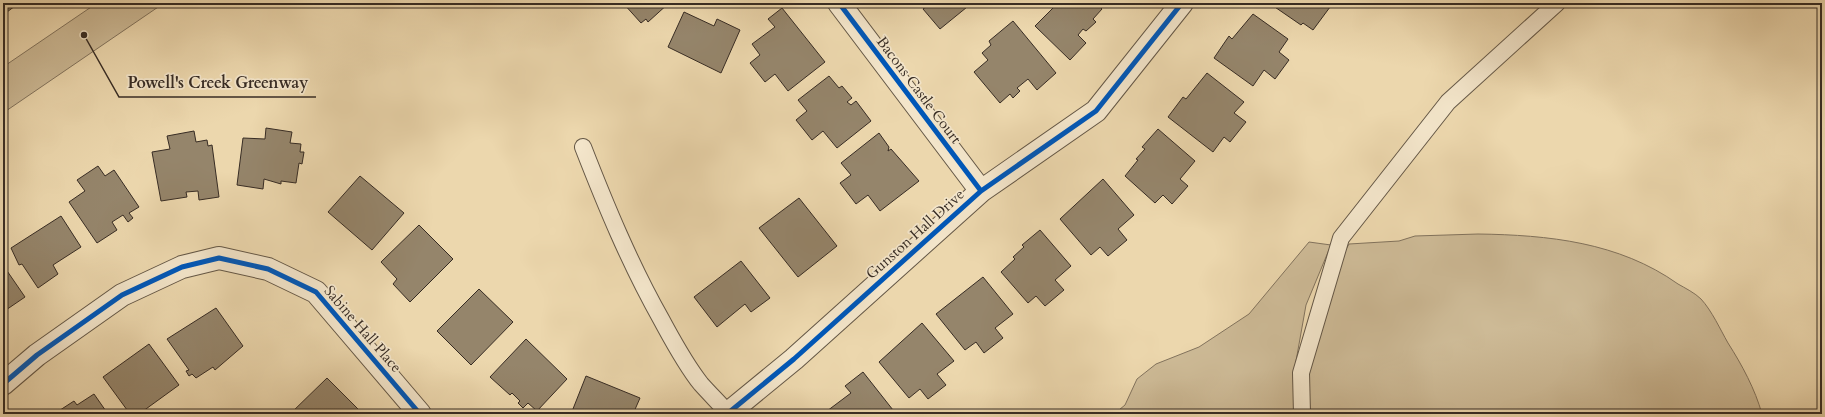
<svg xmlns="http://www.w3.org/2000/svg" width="1825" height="417" font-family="Cardo,serif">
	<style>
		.green { fill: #cdba96; stroke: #82735d }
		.building { fill: #95856b; stroke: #372c24 }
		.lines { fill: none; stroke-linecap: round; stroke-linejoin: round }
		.lane-casing { stroke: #645746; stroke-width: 18 }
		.street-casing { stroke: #645746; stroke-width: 24 }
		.lane { stroke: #f3e5ca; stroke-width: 16 }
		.street { stroke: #f3e5ca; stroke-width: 22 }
		.cycleway-casing { stroke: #f3e5ca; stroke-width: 8 }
		.cycleway { stroke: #0057b8; stroke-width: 5 }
		.labels { text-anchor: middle; stroke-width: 3.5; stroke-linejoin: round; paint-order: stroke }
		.street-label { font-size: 15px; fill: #372c24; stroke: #f3e5ca }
		.leader { fill: none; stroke: #372c24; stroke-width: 1.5 }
		.callout-dot { fill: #372c24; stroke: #f3e5ca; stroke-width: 1.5 }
		.callout-label { font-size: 16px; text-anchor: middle; font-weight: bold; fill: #372c24; stroke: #f3e5ca; stroke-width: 3.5; stroke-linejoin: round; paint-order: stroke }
	</style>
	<rect width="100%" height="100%" fill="#ecd7ad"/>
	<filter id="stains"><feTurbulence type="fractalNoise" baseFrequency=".005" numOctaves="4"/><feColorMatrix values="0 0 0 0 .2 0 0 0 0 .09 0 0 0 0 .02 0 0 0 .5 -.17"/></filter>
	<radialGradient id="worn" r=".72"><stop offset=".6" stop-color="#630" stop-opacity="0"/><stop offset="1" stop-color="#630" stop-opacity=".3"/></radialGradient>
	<path class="green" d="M97,3H164L3,113V67Z
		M1478,234C1548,235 1619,242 1678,284C1685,288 1695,293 1701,299C1712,311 1720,329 1728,343C1742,365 1755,389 1762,414H1310L1308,369L1337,266L1349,244L1399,241L1415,236Z
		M1309,242L1331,245L1306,305L1296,361L1295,414H1114L1125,405L1137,379L1156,364L1199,347L1249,314Z"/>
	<path class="building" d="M3,3H19L3,15Z
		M623,3H669L648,22L646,19L641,23Z
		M924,3H972L940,29L923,9L927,6Z
		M1058,3H1096L1102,9L1093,19L1096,22L1086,31L1083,29L1078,35L1086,43L1070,60L1035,26Z
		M1269,3H1333L1313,30L1303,23L1301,25Z
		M782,8L825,62L788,91L775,74L765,82L750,63L760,55L752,44L775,27L768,19Z
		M684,12L714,26L717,19L740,30L721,73L668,47Z
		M1253,14L1288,39L1279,52L1289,60L1275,79L1264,70L1253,86L1214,58L1229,36L1232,39Z
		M1013,21L1056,73L1037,90L1028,79L1017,88L1020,91L1013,98L1010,94L1000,103L974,72L988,60L982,53L991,45L989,41Z
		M1207,73L1244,102L1234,113L1246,122L1230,142L1224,137L1213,152L1168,117L1183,97L1186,99Z
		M829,76L839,88L842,86L852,98L847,102L851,105L856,101L871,121L837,148L823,131L812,140L796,120L807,111L798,100Z
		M266,128L292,132L290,143L301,144L300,152H304L302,164L299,163L296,183L281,181V184L264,179L263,189L237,185L243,138L265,139Z
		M1158,129L1195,161L1180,179L1188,186L1172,204L1163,195L1155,203L1125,176L1138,160L1136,159L1145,149L1142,147Z
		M194,131L196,142L207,140L208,146L212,145L219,197L199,200L198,191L186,192L187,197L161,201L152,152L170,149L167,136Z
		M879,133L889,147L888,151L891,149L919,181L880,211L868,195L856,204L840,183L851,175L841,163Z
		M98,166L105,176L114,170L139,207L129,213L133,218L128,222L123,215L112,222L117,230L97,243L69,202L85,191L77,180Z
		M360,176L404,213L372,250L328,212Z
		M1103,179L1134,215L1118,229L1127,240L1108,256L1100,247L1091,255L1060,219Z
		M799,198L837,246L798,277L759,228Z
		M61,216L81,247L53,265L58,274L38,288L22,264L19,265L11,248Z
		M419,225L453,259L410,302L393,284L397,279L381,262Z
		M1040,230L1071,266L1055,280L1064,290L1045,306L1036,296L1028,303L1001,272L1015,259L1013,257L1024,247L1022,245Z
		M741,261L770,298L751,312L745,304L717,327L694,297Z
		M3,265L25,297L3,312Z
		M983,277L1013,314L995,328L1003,338L984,353L976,342L965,350L936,314Z
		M479,289L513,322L471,365L437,331Z
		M216,308L243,346L215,370L213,367L196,378L192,374L189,376L186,371L189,370L167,339Z
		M922,323L954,361L937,374L946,385L928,399L920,389L909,398L879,362Z
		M526,339L567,379L537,411L528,403L523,408L518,403L520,401L512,393L510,395L490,377Z
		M149,344L179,385L139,414H130L103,377Z
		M863,372L893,410L888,414H823L851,393L845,386Z
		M586,376L640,398L633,414H571Z
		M327,378L362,413L360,414H290Z
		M94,394L108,414H54L74,401L77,405Z"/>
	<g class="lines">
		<g class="lane-casing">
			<path id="lane" d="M583,147C606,206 630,264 661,319C673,341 685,364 701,384C710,394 719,403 728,413
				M1302,414L1301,373L1341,238L1448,102L1557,3"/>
		</g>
		<g class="street-casing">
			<path id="street" d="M839,3L981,191
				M3,384L37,355L122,295L182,267L219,258L268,269L316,292L420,414
				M727,414L794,359L981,191L1096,111L1182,3"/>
		</g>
		<use href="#lane" class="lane"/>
		<use href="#street" class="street"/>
		<g class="cycleway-casing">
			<path id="cycleway" d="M839,3L981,191
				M3,384L37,355L122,295L182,267L219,258L268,269L316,292L420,414
				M727,414L794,359L981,191L1096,111L1182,3"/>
		</g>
		<use href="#cycleway" class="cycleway"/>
	</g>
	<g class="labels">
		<g class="street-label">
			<text transform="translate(919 90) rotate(53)" y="5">Bacons Castle Court</text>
			<text transform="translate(915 234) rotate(-42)" y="5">Gunston Hall Drive</text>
			<text transform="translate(363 329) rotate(49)" y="5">Sabine Hall Place</text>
		</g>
	</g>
	<path class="leader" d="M84 35L119 97H316"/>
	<circle class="callout-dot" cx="84" cy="35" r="4"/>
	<g class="callout-label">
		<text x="218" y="88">Powell's Creek Greenway</text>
	</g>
	<rect width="1825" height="417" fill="none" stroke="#ecd7ad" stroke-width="16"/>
	<rect x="4" y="4" width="1817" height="409" fill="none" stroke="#372c24" stroke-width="2"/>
	<rect x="8" y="8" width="1809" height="401" fill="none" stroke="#372c24"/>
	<rect width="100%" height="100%" filter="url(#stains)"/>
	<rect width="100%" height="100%" fill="url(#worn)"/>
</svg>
